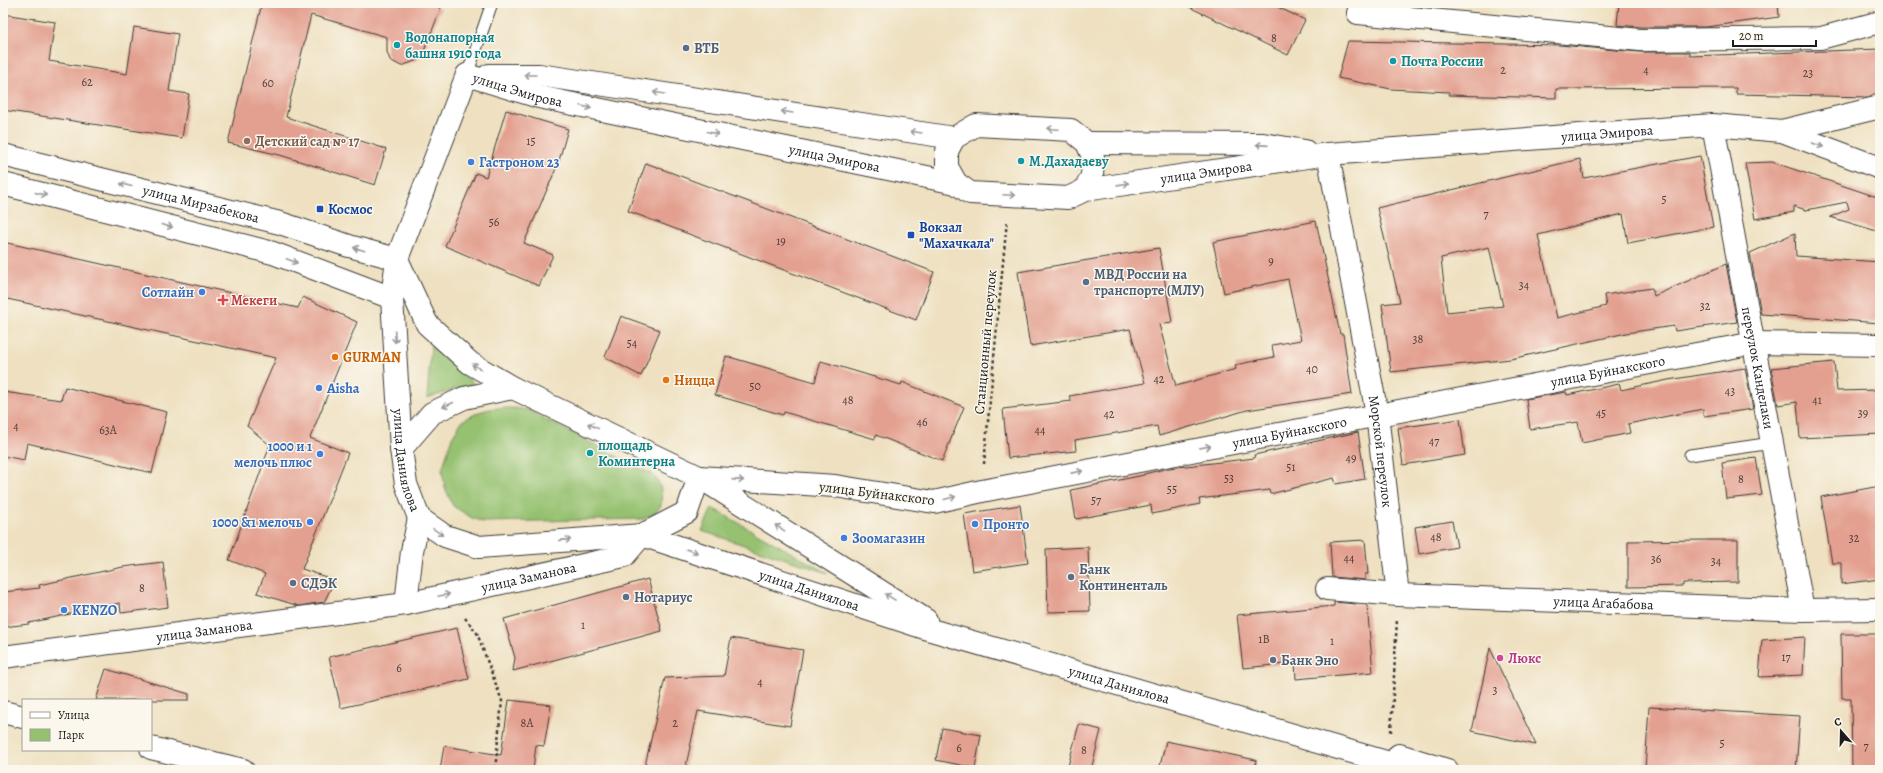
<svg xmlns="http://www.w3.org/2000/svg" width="1883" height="773" font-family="Alegreya,serif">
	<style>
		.green { fill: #95c16f; stroke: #586e46 }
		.building { fill: #e3a090; fill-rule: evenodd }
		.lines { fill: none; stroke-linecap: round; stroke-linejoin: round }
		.lane-casing { stroke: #3c3935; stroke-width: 13 }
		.street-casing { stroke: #3c3935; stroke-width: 24 }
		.secondary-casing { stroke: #3c3935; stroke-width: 24 }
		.primary-casing { stroke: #3c3935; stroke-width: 24 }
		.path { stroke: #3c3935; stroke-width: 2.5; stroke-dasharray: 3 3; stroke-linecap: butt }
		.lane { stroke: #fff; stroke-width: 11 }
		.street { stroke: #fff; stroke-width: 22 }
		.secondary { stroke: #fff; stroke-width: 22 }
		.primary { stroke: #fff; stroke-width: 22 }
		.oneway { stroke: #999 }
		.culture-dot { fill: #0f9aa8; stroke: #fbf7ec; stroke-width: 1.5 }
		.service-dot { fill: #5c6f8a; stroke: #fbf7ec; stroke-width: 1.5 }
		.education-dot { fill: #8d6e63; stroke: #fbf7ec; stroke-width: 1.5 }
		.shop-dot { fill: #3f7fe0; stroke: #fbf7ec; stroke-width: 1.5 }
		.transit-dot { fill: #1a4fb4; stroke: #fbf7ec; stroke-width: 1.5 }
		.health-dot { fill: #e0444e; stroke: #fbf7ec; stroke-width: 1.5 }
		.food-dot { fill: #e8710a; stroke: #fbf7ec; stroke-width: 1.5 }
		.hotel-dot { fill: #d1479c; stroke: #fbf7ec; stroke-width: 1.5 }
		.labels { text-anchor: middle; stroke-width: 3; stroke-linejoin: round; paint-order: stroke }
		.number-label { font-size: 12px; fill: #4e3d39 }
		.culture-label { font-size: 14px; font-weight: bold; fill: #0d838f; stroke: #fbf7ec; text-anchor: start }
		.service-label { font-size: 14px; font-weight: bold; fill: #4e5e75; stroke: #fbf7ec; text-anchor: start }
		.street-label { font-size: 14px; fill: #1c1c1c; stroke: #fbf7ec }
		.education-label { font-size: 14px; font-weight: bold; fill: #785e54; stroke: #fbf7ec; text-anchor: start }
		.shop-label { font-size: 14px; font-weight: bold; fill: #366cbe; stroke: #fbf7ec; text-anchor: start }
		.transit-label { font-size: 14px; font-weight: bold; fill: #164399; stroke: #fbf7ec; text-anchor: start }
		.health-label { font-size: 14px; font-weight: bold; fill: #be3a42; stroke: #fbf7ec; text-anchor: start }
		.food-label { font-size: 14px; font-weight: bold; fill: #c56008; stroke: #fbf7ec; text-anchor: start }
		.hotel-label { font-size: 14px; font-weight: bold; fill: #b23c85; stroke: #fbf7ec; text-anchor: start }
	</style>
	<rect width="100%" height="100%" fill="#fbf7ec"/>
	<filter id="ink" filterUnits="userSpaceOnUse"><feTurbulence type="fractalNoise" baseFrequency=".025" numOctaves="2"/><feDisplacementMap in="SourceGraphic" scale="8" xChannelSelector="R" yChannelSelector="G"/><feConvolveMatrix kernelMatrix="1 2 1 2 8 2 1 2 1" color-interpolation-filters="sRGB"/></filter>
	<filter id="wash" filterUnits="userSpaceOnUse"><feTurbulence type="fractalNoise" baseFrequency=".012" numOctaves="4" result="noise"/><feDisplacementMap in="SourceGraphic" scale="16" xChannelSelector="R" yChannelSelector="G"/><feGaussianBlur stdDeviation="0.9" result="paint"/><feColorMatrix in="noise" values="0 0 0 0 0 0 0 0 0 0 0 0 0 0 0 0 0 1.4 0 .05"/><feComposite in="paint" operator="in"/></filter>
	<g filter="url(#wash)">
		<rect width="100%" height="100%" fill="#eee0c0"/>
		<path class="green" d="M431,345L474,384L427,398Z
			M494,408H515L528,410L651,474C663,484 662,492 661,506L655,513L644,519L483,522L472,518L453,506L445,488L442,470L452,437L462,421L479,412Z
			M712,508L828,573L702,531Z"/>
		<g id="blocks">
			<path class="building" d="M262,3H426L441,8L424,51L418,60L401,66L390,60L387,52V37L311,15L286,117L386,149L375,185L280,155L228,143Z
				M1181,3H1269L1305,20L1288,55Z
				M1619,3H1778L1779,17L1706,27H1641L1617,25Z
				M3,14L55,22L49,61L127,74L134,27L178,34L169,91L189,94L182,138L3,110Z
				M1348,41L1559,45L1639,52H1690V56L1880,49V91L1868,97L1736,94V88L1556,89V98L1449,95V92L1391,89L1338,78Z
				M506,110L568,129L558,164L524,243L553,255L539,286L445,246L476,173L486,177Z
				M1700,156L1713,227L1628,243L1623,214L1538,235L1557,318L1606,306L1604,295L1652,288L1654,296L1726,264L1737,322L1675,331L1674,326L1626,333L1511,359L1391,372L1382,304L1400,302L1377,208L1580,159L1584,178ZM1489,247L1503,306L1447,312L1441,258Z
				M1772,162L1880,198V232L1830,217L1849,209L1847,202L1806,210L1794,206V212L1755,219L1745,163Z
				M646,163L934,272L916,320L628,211Z
				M1316,221L1340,334H1343L1352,394L1247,410L1159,436L1157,426L1075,440L1076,451L1008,458L1003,409L1072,401L1069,396L1145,383L1130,329L1030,346L1018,272L1159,248L1172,322L1159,324L1176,386L1236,369L1235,365L1274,357L1272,345L1301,340L1288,279L1224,293L1213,242Z
				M1795,233L1796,256L1880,262V323L1761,314L1750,253Z
				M3,242L298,308L303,297L357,322L310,438L348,453L302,569L335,580L324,602L299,606L257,593L265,574L229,560L270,445L247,426L276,358L3,298Z
				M621,316L660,330L641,376L605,357Z
				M726,356L815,382L821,361L901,385L902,382L964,407L942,461L876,435L875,439L784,412L783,415L715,395Z
				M1834,362L1837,391L1880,390V434L1800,438L1797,402L1778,405L1771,368Z
				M1745,368L1753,409L1704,416L1703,409L1628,424L1630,433L1582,443L1578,422L1530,429L1526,399L1566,392L1567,395L1619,384L1621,390L1668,380Z
				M65,387L167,412L152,473L27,443L24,460L3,456V392L61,400Z
				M1460,419L1465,455L1403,465L1398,428Z
				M1358,432L1365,479L1336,484L1334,478L1270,494L1269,490L1199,499L1200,504L1152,514L1151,505L1076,519L1071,490L1144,475V474L1169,468L1255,458L1254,455Z
				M1756,458L1762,495L1726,499L1722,463Z
				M1880,486V579L1841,584V563H1832L1821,497Z
				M1020,505L1028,563L972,571L964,514Z
				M1452,521L1457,547L1419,554L1415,527Z
				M1365,540L1368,574H1365V580L1332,577L1330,542Z
				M1707,540H1738V582L1683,583V586L1628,587V541Z
				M1088,547L1090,611L1048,612L1046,549Z
				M163,562L168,607L121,613L120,603L29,623V624L3,627V592L40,588L39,585L123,567Z
				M648,579L662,631L513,671L515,658L504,619Z
				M1334,602L1367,605L1373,672L1296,679L1295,663L1243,668L1237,615L1334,606Z
				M457,628L469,679L341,708L329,657Z
				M1841,634H1880V770H1852L1851,698H1842Z
				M1805,637L1803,675L1759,677L1762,640Z
				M731,638L803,650L790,726L698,711L685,770H644L665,678L724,676Z
				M1490,648L1536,745L1472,731Z
				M106,669L189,694V700H96Z
				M509,700L551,705L544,746L536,745L533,770H440L444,746L501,755Z
				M1649,707L1800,716L1796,770H1645Z
				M1079,724L1101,730L1091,770H1067Z
				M942,728L981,735L975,768L936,760Z
				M1166,741L1256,760L1255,770H1159Z"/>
		</g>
	</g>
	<g filter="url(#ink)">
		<use href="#blocks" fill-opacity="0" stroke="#3c3935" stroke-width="1"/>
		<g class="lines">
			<g class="lane-casing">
				<path id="lane" d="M467,75L492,3
					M1690,455L1772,443"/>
			</g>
			<g class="street-casing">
				<g id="street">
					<path d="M1358,13L1640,40L1821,38L1880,22"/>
					<path id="s1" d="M1713,125L1803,610"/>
					<path d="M1782,131L1880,168"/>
					<path id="s2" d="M1328,154L1377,414L1398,595"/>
					<path id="s3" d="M699,477L835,486L934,502L982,491L1754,343L1880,345"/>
					<path id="s4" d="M1327,589L1398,595L1803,610L1880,609"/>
					<path d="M406,604L412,551L419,518"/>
					<path id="s5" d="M3,657L406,604L624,556L642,535"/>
					<path d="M3,712L23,717"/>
					<path d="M151,748L243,770"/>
				</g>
			</g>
			<g class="secondary-casing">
				<g id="secondary">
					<path id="s6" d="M467,75L539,97L956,183"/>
					<path d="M489,75H539L954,138"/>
					<path d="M1087,143L1263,144L1305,151"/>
					<path id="s7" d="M1085,190L1092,176L1093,157L1087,143L1071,130L976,125L954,138L947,151V167L956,183L970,193L1068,198L1085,190L1328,154L1713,125L1782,131L1880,107"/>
					<path d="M392,298L397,259L467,75"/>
				</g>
			</g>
			<g class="primary-casing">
				<g id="primary">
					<path id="s8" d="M3,155L280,223L349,246L397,259L427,324L470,363L513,388L699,477L926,620"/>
					<path id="s9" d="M3,184L273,253L392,298L401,449L406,484L419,518L445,536L479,547L642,535L931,630L1414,770"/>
					<path d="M401,449L432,413L464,398L513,388"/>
					<path d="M642,535L687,512L699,477"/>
					<path d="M1399,755L1447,770"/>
				</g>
			</g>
			<path class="path" d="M984,464L1007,220
				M465,618L477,633L502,701L495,770
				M1391,732L1397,619"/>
			<use href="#lane" class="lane"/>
			<use href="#street" class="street"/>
			<use href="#secondary" class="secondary"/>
			<use href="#primary" class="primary"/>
		</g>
		<defs><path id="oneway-shaft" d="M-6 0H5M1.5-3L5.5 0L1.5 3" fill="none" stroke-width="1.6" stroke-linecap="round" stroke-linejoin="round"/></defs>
		<g class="oneway">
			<use href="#oneway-shaft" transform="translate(530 75) rotate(-180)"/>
			<use href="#oneway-shaft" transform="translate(659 93) rotate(-171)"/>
			<use href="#oneway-shaft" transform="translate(586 107) rotate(12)"/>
			<use href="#oneway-shaft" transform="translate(787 112) rotate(-171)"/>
			<use href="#oneway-shaft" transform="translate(1053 129) rotate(-177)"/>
			<use href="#oneway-shaft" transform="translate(916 132) rotate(-171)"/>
			<use href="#oneway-shaft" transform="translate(713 133) rotate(12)"/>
			<use href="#oneway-shaft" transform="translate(1262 145) rotate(-176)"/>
			<use href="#oneway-shaft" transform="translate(1818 145) rotate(20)"/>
			<use href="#oneway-shaft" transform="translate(1123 184) rotate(-8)"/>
			<use href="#oneway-shaft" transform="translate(126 185) rotate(-166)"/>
			<use href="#oneway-shaft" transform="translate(41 194) rotate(14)"/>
			<use href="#oneway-shaft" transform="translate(1009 195) rotate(3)"/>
			<use href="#oneway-shaft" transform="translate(167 226) rotate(14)"/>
			<use href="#oneway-shaft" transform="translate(359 249) rotate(-164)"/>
			<use href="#oneway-shaft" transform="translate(292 261) rotate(21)"/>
			<use href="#oneway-shaft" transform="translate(395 337) rotate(87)"/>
			<use href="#oneway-shaft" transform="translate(477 367) rotate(-150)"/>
			<use href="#oneway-shaft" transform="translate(448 405) rotate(156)"/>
			<use href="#oneway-shaft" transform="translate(593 426) rotate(-154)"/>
			<use href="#oneway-shaft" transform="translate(1205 447) rotate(-11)"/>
			<use href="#oneway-shaft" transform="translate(1077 472) rotate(-11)"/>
			<use href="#oneway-shaft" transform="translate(738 480) rotate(4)"/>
			<use href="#oneway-shaft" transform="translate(950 498) rotate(-14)"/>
			<use href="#oneway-shaft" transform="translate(780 528) rotate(-148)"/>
			<use href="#oneway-shaft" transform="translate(438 532) rotate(35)"/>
			<use href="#oneway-shaft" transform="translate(565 540) rotate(-4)"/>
			<use href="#oneway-shaft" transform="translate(692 551) rotate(18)"/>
			<use href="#oneway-shaft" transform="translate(444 595) rotate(-12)"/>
			<use href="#oneway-shaft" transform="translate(890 597) rotate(-148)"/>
		</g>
	</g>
	<g class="culture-dot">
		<circle cx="397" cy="45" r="4"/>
		<circle cx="1393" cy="61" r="4"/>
		<circle cx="1021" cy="161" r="4"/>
		<circle cx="590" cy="453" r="4"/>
	</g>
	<g class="service-dot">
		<circle cx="686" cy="48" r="4"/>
		<circle cx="1086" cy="282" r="4"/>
		<circle cx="1071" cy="577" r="4"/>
		<circle cx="293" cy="583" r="4"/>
		<circle cx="626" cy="597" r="4"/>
		<circle cx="1273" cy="660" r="4"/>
	</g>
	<circle class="education-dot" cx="247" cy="141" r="4"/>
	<g class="shop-dot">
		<circle cx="471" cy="162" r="4"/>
		<circle cx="202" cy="292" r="4"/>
		<circle cx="319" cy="388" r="4"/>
		<circle cx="320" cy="454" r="4"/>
		<circle cx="310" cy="522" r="4"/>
		<circle cx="975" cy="524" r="4"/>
		<circle cx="844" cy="538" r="4"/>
		<circle cx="64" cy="610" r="4"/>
	</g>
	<g class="transit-dot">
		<rect x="316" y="205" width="8" height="8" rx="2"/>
		<rect x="907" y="231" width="8" height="8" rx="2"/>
	</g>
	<path class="health-dot" d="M221 294h4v4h4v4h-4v4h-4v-4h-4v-4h4z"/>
	<g class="food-dot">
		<circle cx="335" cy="357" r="4"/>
		<circle cx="666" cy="380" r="4"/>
	</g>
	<circle class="hotel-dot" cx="1500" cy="658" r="4"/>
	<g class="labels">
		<g class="number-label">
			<text x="1274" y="42">8</text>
			<text x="1503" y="74">2</text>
			<text x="1646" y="74">4</text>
			<text x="1808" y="77">23</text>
			<text x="87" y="86">62</text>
			<text x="268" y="87">60</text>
			<text x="531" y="145">15</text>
			<text x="1664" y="203">5</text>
			<text x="1486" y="218">7</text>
			<text x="494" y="226">56</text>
			<text x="781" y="245">19</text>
			<text x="1271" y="265">9</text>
			<text x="1524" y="289">34</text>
			<text x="1705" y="310">32</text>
			<text x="1418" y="343">38</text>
			<text x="632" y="347">54</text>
			<text x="1312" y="373">40</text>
			<text x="1159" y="383">42</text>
			<text x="755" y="390">50</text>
			<text x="1730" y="395">43</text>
			<text x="848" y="404">48</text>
			<text x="1817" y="404">41</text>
			<text x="1601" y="417">45</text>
			<text x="1863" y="417">39</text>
			<text x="1109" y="418">42</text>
			<text x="922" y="426">46</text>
			<text x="16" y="430">4</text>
			<text x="108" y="434">63А</text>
			<text x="1040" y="434">44</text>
			<text x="1434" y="445">47</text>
			<text x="1351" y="462">49</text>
			<text x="1291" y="471">51</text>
			<text x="1229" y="482">53</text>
			<text x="1741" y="483">8</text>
			<text x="1172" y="493">55</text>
			<text x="1096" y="504">57</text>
			<text x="1436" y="541">48</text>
			<text x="1854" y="542">32</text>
			<text x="1349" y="562">44</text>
			<text x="1656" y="563">36</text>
			<text x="1716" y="565">34</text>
			<text x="142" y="592">8</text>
			<text x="583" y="629">1</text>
			<text x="1264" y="643">1В</text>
			<text x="1332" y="645">1</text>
			<text x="1786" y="661">17</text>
			<text x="399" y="672">6</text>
			<text x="760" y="686">4</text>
			<text x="1495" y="694">3</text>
			<text x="527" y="727">8А</text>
			<text x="675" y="727">2</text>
			<text x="1722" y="747">5</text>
			<text x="1866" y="750">7</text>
			<text x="959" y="752">6</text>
			<text x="1084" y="754">8</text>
		</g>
		<g class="culture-label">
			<text x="405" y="42">Водонапорная<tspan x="405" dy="16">башня 1910 года</tspan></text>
			<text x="1401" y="66">Почта России</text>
			<text x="1029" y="166">М.Дахадаеву</text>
			<text x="598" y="450">площадь<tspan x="598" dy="16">Коминтерна</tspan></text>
		</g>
		<g class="service-label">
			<text x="694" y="53">ВТБ</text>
			<text x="1094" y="279">МВД России на<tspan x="1094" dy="16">транспорте (МЛУ)</tspan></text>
			<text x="1079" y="574">Банк<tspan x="1079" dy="16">Континенталь</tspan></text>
			<text x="301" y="588">СДЭК</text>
			<text x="634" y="602">Нотариус</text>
			<text x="1281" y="665">Банк Эно</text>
		</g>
		<g class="street-label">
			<text dy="5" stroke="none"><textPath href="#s6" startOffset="53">улица Эмирова</textPath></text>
			<text dy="5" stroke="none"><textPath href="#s7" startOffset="900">улица Эмирова</textPath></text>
			<text dy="5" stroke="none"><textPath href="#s6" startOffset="377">улица Эмирова</textPath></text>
			<text dy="5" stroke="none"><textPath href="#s7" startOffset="497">улица Эмирова</textPath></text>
			<text dy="5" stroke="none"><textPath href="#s8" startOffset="204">улица Мирзабекова</textPath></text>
			<text transform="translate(985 342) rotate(-85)" y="5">Станционный переулок</text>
			<text dy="5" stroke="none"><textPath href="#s1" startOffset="247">переулок Канделаки</textPath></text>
			<text dy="5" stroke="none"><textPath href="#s3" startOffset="923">улица Буйнакского</textPath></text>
			<text dy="5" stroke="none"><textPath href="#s3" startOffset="599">улица Буйнакского</textPath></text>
			<text dy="5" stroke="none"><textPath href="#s2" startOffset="302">Морской переулок</textPath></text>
			<text dy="5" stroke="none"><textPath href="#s9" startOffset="569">улица Даниялова</textPath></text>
			<text transform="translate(877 493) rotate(7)" y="5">улица Буйнакского</text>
			<text dy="5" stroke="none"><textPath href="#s5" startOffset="532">улица Заманова</textPath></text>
			<text dy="5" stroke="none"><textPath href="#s9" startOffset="1036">улица Даниялова</textPath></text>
			<text dy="5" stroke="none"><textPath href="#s4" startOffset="277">улица Агабабова</textPath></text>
			<text dy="5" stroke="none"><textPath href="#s5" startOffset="203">улица Заманова</textPath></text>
			<text dy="5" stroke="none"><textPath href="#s9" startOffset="1360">улица Даниялова</textPath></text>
		</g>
		<g class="education-label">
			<text x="255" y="146">Детский сад № 17</text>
		</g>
		<g class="shop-label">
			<text x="479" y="167">Гастроном 23</text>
			<text x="194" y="297" text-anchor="end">Сотлайн</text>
			<text x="327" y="393">Aisha</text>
			<text x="312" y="451" text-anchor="end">1000 и 1<tspan x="312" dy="16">мелочь плюс</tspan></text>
			<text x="302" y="527" text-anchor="end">1000 &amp;1 мелочь</text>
			<text x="983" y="529">Пронто</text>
			<text x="852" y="543">Зоомагазин</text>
			<text x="72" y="615">KENZO</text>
		</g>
		<g class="transit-label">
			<text x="328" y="214">Космос</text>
			<text x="919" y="232">Вокзал<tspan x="919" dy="16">"Махачкала"</tspan></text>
		</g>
		<g class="health-label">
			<text x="231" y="305">Мекеги</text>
		</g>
		<g class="food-label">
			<text x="343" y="362">GURMAN</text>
			<text x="674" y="385">Ницца</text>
		</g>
		<g class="hotel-label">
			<text x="1508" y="663">Люкс</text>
		</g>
	</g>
	<rect width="1883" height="773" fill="none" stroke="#fbf7ec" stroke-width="16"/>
	<rect x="22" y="699" width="130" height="52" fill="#fbf7ec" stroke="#a29f99"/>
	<rect x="30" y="712" width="20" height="6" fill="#ffffff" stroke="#a29f99"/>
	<text x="58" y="719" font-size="12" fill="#1c1c1c">Улица</text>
	<rect x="30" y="729" width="20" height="12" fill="#95c16f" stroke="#a29f99"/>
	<text x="58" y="739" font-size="12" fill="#1c1c1c">Парк</text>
	<g transform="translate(1841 731) rotate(340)" stroke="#fbf7ec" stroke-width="3" paint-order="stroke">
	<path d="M0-3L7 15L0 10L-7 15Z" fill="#1c1c1c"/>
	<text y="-6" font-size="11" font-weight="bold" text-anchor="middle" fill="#1c1c1c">С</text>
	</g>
	<path d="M1733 40v6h83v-6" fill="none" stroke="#1c1c1c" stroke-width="2"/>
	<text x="1739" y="40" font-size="12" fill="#1c1c1c" stroke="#fbf7ec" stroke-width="3" paint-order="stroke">20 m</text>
</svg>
